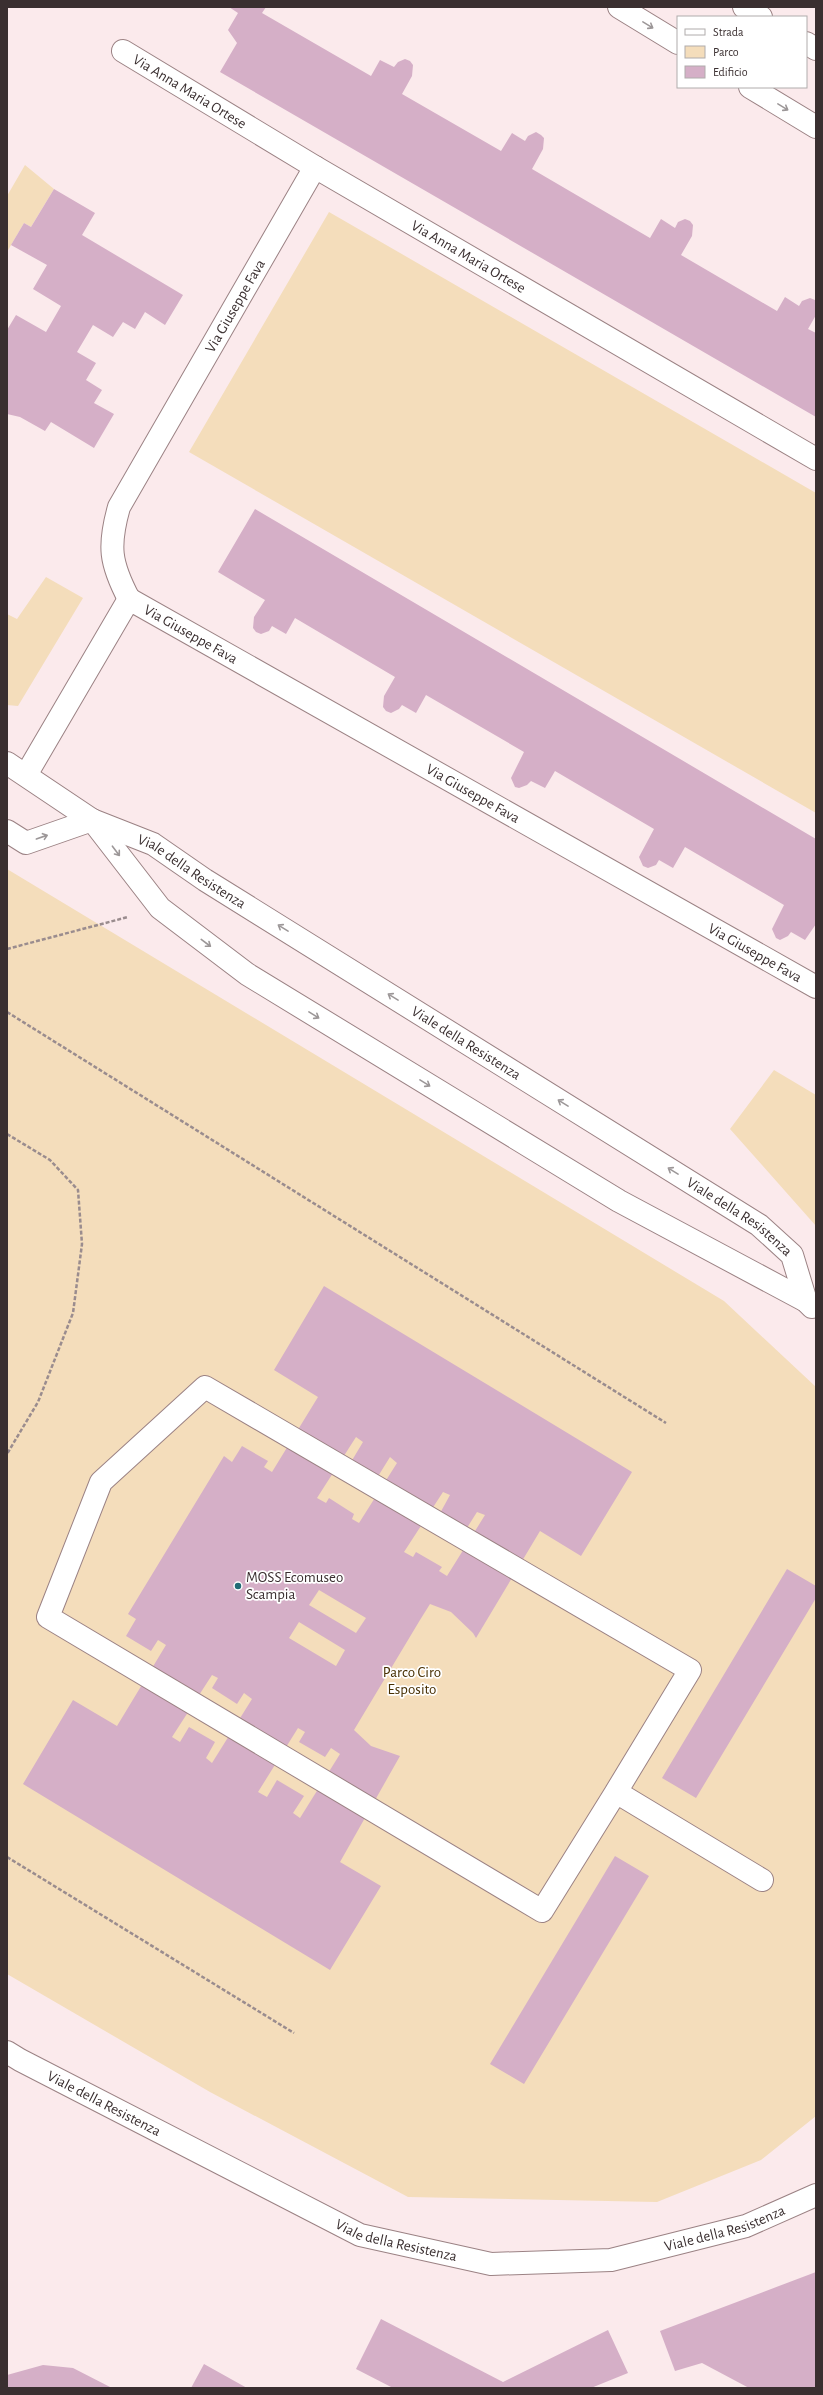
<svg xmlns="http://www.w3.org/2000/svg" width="823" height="2395" font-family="'Alegreya Sans',sans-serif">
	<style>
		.green { fill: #f4ddbb }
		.building { fill: #d5afc7; fill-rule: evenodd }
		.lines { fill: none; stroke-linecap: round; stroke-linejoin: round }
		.service-casing { stroke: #9b8284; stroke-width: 24 }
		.minor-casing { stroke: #9b8284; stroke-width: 24 }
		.tertiary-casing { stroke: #9b8284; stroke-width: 24 }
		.path { stroke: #9a8c8e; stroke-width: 2.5; stroke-dasharray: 4 2; stroke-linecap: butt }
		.service { stroke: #fff; stroke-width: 22 }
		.minor { stroke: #fff; stroke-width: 22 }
		.tertiary { stroke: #fff; stroke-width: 22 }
		.oneway { stroke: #9c9798 }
		.poi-dot { fill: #216b76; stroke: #fff; stroke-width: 1.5 }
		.labels { text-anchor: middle; stroke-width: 3.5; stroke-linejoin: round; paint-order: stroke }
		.street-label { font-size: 15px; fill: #3a2f30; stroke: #fff }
		.poi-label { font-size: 15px; fill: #3a2f30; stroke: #fff; text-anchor: start }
		.park-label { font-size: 15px; fill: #462e00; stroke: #fff }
	</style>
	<rect width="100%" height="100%" fill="#fbeaec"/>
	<path class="green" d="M25,165L54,189L31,227L24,223L7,252V196Z
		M329,212L816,493V813L189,452Z
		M46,577L83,598L18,706L7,705V614L17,619Z
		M7,869L724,1301L816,1387V2116L761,2160L657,2202L408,2197L210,2092L7,1974Z
		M774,1070L816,1095V1226L730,1129Z"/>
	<path class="building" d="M229,7H266L262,13L371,76L380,60L394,67L398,62L405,59L410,61L413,65L412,76L402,94L501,151L512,133L525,141L528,136L536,132L541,135L544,138L543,149L532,169L650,238L661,219L675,228L678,222L685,219L690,221L693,225L692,236L681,255L777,311L785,297L799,306L802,301L810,298L815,300L816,315L808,329L816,333V417L220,72L237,43L228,30L238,13Z
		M54,189L95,213L82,235L183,295L165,325L145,312L135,329L123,322L113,337L93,325L77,352L96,363L86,380L102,390L94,403L114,414L94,448L51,422L45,431L20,417L7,414V330L16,315L46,332L61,306L33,289L47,265L11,245L24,223L31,227Z
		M255,509L816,839V924L805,940L791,932L788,936L780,940L776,938L772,929L784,905L685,847L673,868L659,860L656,865L648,868L643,866L639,857L654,829L555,771L545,788L531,781L527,785L519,788L515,787L511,778L524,752L426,695L416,713L402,705L399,709L391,713L386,711L383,707L384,696L395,677L295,618L286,634L272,626L269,631L261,634L256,632L253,628L254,617L265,600L218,572Z
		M324,1286L632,1472L581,1556L540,1531L476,1638L473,1633L451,1612L430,1604L420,1620L354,1730L371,1746L400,1756L340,1862L381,1886L330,1970L23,1784L73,1700L117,1726L166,1645L158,1640L151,1651L126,1636L136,1619L128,1614L224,1456L232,1462L242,1446L268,1461L264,1467L272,1472L318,1397L274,1370ZM356,1437L363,1442L351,1462L377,1478L390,1457L397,1463L359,1523L352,1519L354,1514L329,1498L326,1503L317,1498ZM443,1492L450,1495L439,1515L465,1531L477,1512L485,1515L447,1576L439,1571L442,1567L416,1552L413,1557L404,1552ZM319,1590L366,1618L356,1633L309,1605ZM299,1622L345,1650L336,1666L289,1638ZM212,1675L218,1678L212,1688L237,1704L244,1693L252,1699L212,1763L206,1758L215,1742L189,1727L180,1742L172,1737ZM298,1728L305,1732L299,1742L325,1757L331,1748L340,1754L300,1818L293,1813L304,1796L277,1780L267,1797L258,1792Z
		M787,1569L816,1586V1598L696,1798L662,1778Z
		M615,1856L649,1876L524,2084L490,2064Z
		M816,2272V2388H749L702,2363L675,2371L660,2331Z
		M381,2319L503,2382L608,2330L628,2373L591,2388H393L356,2369Z
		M204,2364L247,2388H191Z
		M43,2365L73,2368L112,2388H7V2375Z"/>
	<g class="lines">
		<g class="service-casing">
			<path id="service" d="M7,831L26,843L92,820
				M616,1792L542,1911L48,1617L101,1482L205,1387L690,1670L616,1792L762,1880"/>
		</g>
		<g class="minor-casing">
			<g id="minor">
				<path id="s1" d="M123,51L315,167L816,459"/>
				<path id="s2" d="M129,599C110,563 108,546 119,507L315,167"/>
				<path id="s3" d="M7,763L92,820L153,844L205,880L759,1225L792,1255L806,1301"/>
				<path id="s4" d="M26,775L129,599L816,987"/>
				<path d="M92,820L160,908L247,974L619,1201L806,1301L812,1307"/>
				<path id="s5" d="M7,2052L20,2060L360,2235L491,2264L611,2260L746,2226L816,2195"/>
			</g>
		</g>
		<g class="tertiary-casing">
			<path id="tertiary" d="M619,7L678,43
				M744,7L761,17
				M806,43L816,49
				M750,87L816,127"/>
		</g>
		<path class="path" d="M7,949L128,917
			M7,1012L666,1423
			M7,1134L50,1160L78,1190L82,1244L73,1313L38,1402L7,1454
			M7,1857L294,2033"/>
		<use href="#service" class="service"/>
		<use href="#minor" class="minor"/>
		<use href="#tertiary" class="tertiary"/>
	</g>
	<defs><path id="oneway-shaft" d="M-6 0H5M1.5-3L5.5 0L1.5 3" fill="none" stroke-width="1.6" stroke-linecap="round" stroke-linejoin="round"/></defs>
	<g class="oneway">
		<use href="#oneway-shaft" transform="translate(648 25) rotate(31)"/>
		<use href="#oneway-shaft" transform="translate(783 107) rotate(31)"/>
		<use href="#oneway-shaft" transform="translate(42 837) rotate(-19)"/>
		<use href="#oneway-shaft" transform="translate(116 851) rotate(53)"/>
		<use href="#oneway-shaft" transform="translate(283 928) rotate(-148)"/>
		<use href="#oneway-shaft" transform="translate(206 943) rotate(37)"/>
		<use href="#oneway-shaft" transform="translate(393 997) rotate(-148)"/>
		<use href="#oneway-shaft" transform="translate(314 1015) rotate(32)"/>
		<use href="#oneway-shaft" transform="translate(425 1083) rotate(32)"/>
		<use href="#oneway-shaft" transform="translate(563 1103) rotate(-148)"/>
		<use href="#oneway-shaft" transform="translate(673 1171) rotate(-148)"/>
	</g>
	<circle class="poi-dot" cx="238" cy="1586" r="4"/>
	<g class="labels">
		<g class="street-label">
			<text dy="5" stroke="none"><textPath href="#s1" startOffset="78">Via Anna Maria Ortese</textPath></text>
			<text dy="5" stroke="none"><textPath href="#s1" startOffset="402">Via Anna Maria Ortese</textPath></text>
			<text dy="5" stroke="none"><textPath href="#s2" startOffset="328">Via Giuseppe Fava</textPath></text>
			<text dy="5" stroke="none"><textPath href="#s4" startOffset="275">Via Giuseppe Fava</textPath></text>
			<text dy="5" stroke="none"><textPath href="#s4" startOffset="599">Via Giuseppe Fava</textPath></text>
			<text dy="5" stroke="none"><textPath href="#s3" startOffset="215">Viale della Resistenza</textPath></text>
			<text dy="5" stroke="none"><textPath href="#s4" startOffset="923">Via Giuseppe Fava</textPath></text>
			<text dy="5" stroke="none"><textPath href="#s3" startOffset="539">Viale della Resistenza</textPath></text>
			<text dy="5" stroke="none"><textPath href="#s3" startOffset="863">Viale della Resistenza</textPath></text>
			<text dy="5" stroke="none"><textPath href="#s5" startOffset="110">Viale della Resistenza</textPath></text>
			<text dy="5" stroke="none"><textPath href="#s5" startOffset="770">Viale della Resistenza</textPath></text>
			<text dy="5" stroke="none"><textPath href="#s5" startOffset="434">Viale della Resistenza</textPath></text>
		</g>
		<g class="poi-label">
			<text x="246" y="1582">MOSS Ecomuseo<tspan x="246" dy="17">Scampia</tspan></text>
		</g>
		<g class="park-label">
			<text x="412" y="1677">Parco Ciro<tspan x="412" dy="17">Esposito</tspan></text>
		</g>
	</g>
	<rect width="823" height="2395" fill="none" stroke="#3a2f30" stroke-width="16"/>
	<rect x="677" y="16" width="130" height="72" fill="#ffffff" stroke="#b0acac"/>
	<rect x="685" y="29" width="20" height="6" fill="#ffffff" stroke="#b0acac"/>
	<text x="713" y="36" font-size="12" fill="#3a2f30">Strada</text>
	<rect x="685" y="46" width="20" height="12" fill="#f4ddbb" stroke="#b0acac"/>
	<text x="713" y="56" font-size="12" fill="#3a2f30">Parco</text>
	<rect x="685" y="66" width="20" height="12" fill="#d5afc7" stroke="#b0acac"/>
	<text x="713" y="76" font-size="12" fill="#3a2f30">Edificio</text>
</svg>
